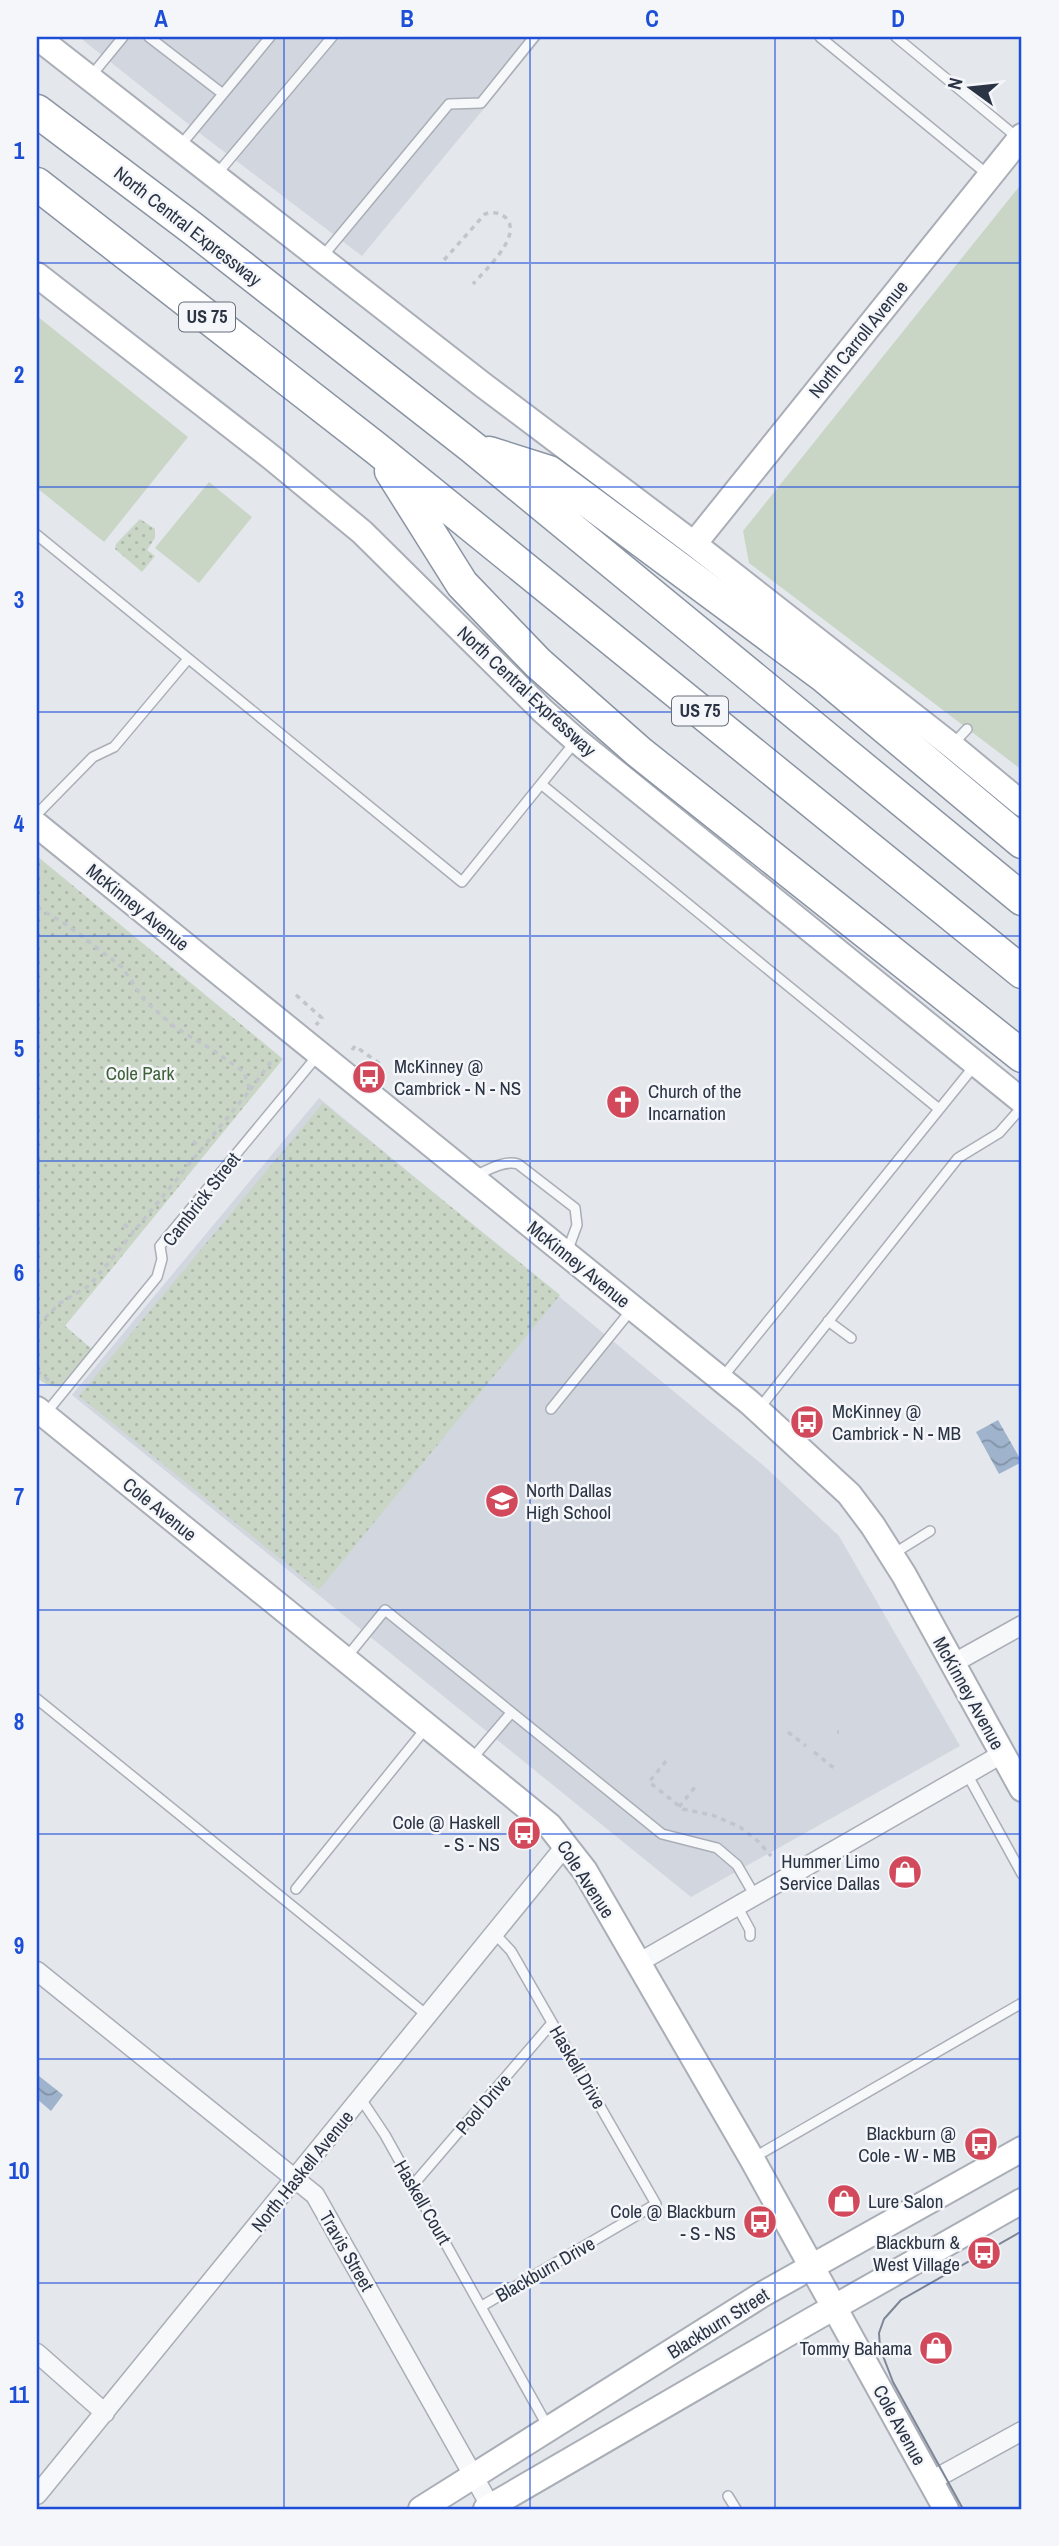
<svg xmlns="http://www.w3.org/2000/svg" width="1059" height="2546" font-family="'Archivo Narrow',sans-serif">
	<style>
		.built { fill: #d2d6de }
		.grass { fill: #c9d6c5 }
		.park { fill: url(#park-dots) }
		.water { fill: url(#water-waves) }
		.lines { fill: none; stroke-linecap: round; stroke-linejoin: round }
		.lane-casing { stroke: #a9aeb7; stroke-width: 12 }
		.street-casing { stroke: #a9aeb7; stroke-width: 21 }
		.secondary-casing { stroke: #a9aeb7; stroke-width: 28 }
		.highway-casing { stroke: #8b94a3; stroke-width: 35 }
		.path { stroke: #c2c5cb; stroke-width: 3.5; stroke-dasharray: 5 5; stroke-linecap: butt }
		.lane { stroke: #f7f8fa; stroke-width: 9 }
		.street { stroke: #f7f8fa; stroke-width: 18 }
		.secondary { stroke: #fff; stroke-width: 24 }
		.highway { stroke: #fff; stroke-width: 32 }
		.tram { stroke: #7d8696; stroke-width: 2 }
		.grid { fill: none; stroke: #1d4ed8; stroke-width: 2; stroke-opacity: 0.55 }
		.labels { text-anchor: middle; stroke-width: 5; stroke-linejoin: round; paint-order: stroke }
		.shield { fill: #f4f6f9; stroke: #676e7b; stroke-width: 2 }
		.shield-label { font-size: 18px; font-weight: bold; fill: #2b3445 }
		.street-label { font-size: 19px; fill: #2b3445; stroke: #f4f6f9 }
		.poi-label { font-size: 19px; fill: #2b3445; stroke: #f4f6f9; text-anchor: end }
		.park-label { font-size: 19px; fill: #3f6138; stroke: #f4f6f9 }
		.neatline { fill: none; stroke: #1d4ed8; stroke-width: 2.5 }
		.grid-label { font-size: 23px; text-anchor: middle; font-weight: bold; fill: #1d4ed8 }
	</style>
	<defs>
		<pattern id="park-dots" width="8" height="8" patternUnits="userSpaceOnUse" patternTransform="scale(1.75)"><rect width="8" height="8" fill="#c9d6c5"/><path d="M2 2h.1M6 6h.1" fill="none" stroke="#adb8ab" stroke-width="1.8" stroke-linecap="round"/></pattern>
		<pattern id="water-waves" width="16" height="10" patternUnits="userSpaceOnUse" patternTransform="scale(1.75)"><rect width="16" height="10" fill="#9fb4cc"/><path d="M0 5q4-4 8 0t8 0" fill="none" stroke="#8293a7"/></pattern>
	</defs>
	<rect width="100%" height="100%" fill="#e4e7ec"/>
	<path class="built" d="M79,37H543L362,256L206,138Z
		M319,1098L764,1466L839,1536L960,1746L691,1897L72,1395Z"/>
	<path class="grass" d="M1022,183V770L749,563L743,531Z
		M37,316L188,437L104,542L37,488Z
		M209,482L252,517L199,583L155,548Z"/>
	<path class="park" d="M140,519L155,529V538L147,550L155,556L142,572L115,549L116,544Z
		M37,856L283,1059L65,1326L93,1350C76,1372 66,1401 37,1378Z
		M323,1103L560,1295L319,1590L79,1396Z"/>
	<path class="water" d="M998,1420L1022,1462L999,1474L976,1432Z
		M39,2076L63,2095L51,2111L37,2099V2079Z"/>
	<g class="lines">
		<g class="lane-casing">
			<path id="lane" d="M149,37L223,94
				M820,37L987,174
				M896,37L1018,138
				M91,76L123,37
				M180,146L270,37
				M216,175L332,37
				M322,257L449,104L481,103L534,37
				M37,535L462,882L575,742
				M954,743L967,729
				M541,784L939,1109
				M37,814L93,757L114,747L188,659
				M475,1176C488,1170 504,1160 518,1164L575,1208L577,1225L567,1252
				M828,1321L851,1338
				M722,1378L975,1065
				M551,1409L632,1309
				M758,1410L958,1158L999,1133L1022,1107
				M46,1413L157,1277L162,1259L160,1246L318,1055
				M893,1554L930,1531
				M346,1658L385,1610L662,1834L717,1848L737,1865L755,1896
				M37,1699L428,2016
				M471,1760L511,1713
				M967,1774L1022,1874
				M296,1889L426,1728
				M737,1906L750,1930V1936
				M361,2099L385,2135L548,2427
				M753,2158L1022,2003
				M413,2185L552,2023
				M482,2306L656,2204L511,1951L495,1934
				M728,2496L736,2509"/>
		</g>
		<g class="street-casing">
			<path id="street" d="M952,1664L1022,1625
				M638,1963L1002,1754
				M37,1971L315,2195L492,2509
				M37,2353L105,2413
				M931,2481L1022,2431
				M37,2495L566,1845"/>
		</g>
		<g class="secondary-casing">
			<path id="secondary" d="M37,37L483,385L694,544L952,746L1022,804
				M37,275L271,457L362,532L543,711L576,740L1022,1101
				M694,544L1022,136
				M37,825L749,1402L849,1494L873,1526L904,1575L1022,1789
				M37,1409L549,1825L585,1871L752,2159L946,2509
				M421,2509L763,2294L1022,2149
				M486,2509L810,2321L1022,2201"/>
		</g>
		<g class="highway-casing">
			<path id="highway" d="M37,111L192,228L472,447L1022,899
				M37,184L377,449L1022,972
				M489,453L549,472L825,677L1022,842
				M391,471L462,584L538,663L639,752L1022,1056"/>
		</g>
		<path class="path" d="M444,260L485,214C492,212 500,212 506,218C523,236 485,270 473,284
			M37,907L67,925L122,967L145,1001L176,1028L213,1050L244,1072L250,1090L90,1285L60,1303L37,1326
			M296,995L322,1018L316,1025
			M352,1050L355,1046L383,1066
			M250,1090L273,1059
			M193,1141L202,1149
			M124,1224L134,1232
			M37,1371L51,1382
			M788,1732L806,1746
			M837,1732H839
			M814,1752L835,1769
			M666,1761L649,1782L683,1809L712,1815L740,1827L759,1842L771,1856
			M679,1807L695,1787"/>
		<use href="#lane" class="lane"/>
		<use href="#street" class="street"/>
		<use href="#secondary" class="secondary"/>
		<use href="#highway" class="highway"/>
		<path class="tram" d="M963,2509L893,2382L880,2348L879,2333L884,2319L901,2300L1022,2231"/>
	</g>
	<path class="grid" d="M284,37V2509M530,37V2509M775,37V2509M37,263H1022M37,487H1022M37,712H1022M37,936H1022M37,1161H1022M37,1385H1022M37,1610H1022M37,1834H1022M37,2059H1022M37,2283H1022"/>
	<defs>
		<g id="bus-disc" transform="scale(1.75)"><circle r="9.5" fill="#d1495b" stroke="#f4f6f9"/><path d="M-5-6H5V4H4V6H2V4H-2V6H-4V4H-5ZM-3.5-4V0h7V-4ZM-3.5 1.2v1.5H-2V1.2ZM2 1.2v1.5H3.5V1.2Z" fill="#fff"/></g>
		<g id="church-disc" transform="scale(1.75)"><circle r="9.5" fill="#d1495b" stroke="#f4f6f9"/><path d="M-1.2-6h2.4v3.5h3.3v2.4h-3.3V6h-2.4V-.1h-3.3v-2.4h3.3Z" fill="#fff"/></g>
		<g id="school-disc" transform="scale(1.75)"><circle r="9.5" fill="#d1495b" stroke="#f4f6f9"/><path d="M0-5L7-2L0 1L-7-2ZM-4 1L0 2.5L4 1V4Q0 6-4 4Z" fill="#fff"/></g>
		<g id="shop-disc" transform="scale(1.75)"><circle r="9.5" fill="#d1495b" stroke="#f4f6f9"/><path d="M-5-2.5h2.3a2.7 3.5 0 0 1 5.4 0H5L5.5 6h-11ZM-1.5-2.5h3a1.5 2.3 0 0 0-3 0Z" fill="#fff"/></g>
	</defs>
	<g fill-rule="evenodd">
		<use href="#bus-disc" x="369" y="1077"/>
		<use href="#church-disc" x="623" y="1102"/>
		<use href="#bus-disc" x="807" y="1422"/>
		<use href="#school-disc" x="502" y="1501"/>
		<use href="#bus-disc" x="524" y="1833"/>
		<use href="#shop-disc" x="905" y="1872"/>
		<use href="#bus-disc" x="981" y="2144"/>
		<use href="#shop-disc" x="844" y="2201"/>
		<use href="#bus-disc" x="760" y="2222"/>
		<use href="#bus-disc" x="984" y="2253"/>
		<use href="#shop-disc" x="936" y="2348"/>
	</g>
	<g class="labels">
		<g class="shield">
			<rect x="179" y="302.5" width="56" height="29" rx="5"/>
			<rect x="672" y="696.5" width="56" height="29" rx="5"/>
		</g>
		<g class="shield-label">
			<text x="207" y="323">US 75</text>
			<text x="700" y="717">US 75</text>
		</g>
		<g class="street-label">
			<text transform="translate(188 226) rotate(38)" y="7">North Central Expressway</text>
			<text transform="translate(858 339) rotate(-51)" y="7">North Carroll Avenue</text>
			<text transform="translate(527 691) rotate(43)" y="7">North Central Expressway</text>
			<text transform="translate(138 907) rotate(39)" y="7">McKinney Avenue</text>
			<text transform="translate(201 1199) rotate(-52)" y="7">Cambrick Street</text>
			<text transform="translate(579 1264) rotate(39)" y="7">McKinney Avenue</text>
			<text transform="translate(160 1509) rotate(39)" y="7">Cole Avenue</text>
			<text transform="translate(969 1693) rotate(61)" y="7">McKinney Avenue</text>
			<text transform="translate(586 1879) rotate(57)" y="7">Cole Avenue</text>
			<text transform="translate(578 2067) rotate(60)" y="7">Haskell Drive</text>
			<text transform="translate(483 2104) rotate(-49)" y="7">Pool Drive</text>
			<text transform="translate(302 2171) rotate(-51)" y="7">North Haskell Avenue</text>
			<text transform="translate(423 2202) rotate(60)" y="7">Haskell Court</text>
			<text transform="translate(347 2251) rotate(60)" y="7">Travis Street</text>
			<text transform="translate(545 2269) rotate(-30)" y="7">Blackburn Drive</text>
			<text transform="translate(718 2323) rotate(-32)" y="7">Blackburn Street</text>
			<text transform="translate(900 2425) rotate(61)" y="7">Cole Avenue</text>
		</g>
		<g class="poi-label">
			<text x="394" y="1073" text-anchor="start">McKinney @<tspan x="394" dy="22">Cambrick - N - NS</tspan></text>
			<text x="648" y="1098" text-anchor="start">Church of the<tspan x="648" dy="22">Incarnation</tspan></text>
			<text x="832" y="1418" text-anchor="start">McKinney @<tspan x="832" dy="22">Cambrick - N - MB</tspan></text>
			<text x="526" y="1497" text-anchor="start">North Dallas<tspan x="526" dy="22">High School</tspan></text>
			<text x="500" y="1829">Cole @ Haskell<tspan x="500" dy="22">- S - NS</tspan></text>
			<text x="880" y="1868">Hummer Limo<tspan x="880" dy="22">Service Dallas</tspan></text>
			<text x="956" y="2140">Blackburn @<tspan x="956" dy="22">Cole - W - MB</tspan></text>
			<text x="868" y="2208" text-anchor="start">Lure Salon</text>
			<text x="736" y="2218">Cole @ Blackburn<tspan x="736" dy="22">- S - NS</tspan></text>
			<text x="960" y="2249">Blackburn &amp;<tspan x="960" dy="22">West Village</tspan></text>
			<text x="912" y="2355">Tommy Bahama</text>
		</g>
		<g class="park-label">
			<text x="140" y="1080">Cole Park</text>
		</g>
	</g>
	<rect width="1059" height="2546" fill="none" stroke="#f4f6f9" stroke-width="77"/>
	<g transform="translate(971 88) rotate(285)" stroke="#f4f6f9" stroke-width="5" paint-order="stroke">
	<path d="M0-5L12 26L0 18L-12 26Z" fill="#2b3445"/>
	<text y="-10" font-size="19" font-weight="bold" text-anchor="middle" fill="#2b3445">N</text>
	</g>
	<rect x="38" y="38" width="982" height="2470" class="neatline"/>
	<g class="grid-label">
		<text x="161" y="27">A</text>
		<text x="407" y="27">B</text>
		<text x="652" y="27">C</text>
		<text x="898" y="27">D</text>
		<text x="19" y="159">1</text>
		<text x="19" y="383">2</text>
		<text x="19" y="608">3</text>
		<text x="19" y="832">4</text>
		<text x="19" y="1057">5</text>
		<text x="19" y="1281">6</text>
		<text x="19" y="1505">7</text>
		<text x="19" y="1730">8</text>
		<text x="19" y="1954">9</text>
		<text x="19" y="2179">10</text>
		<text x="19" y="2403">11</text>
	</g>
</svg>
